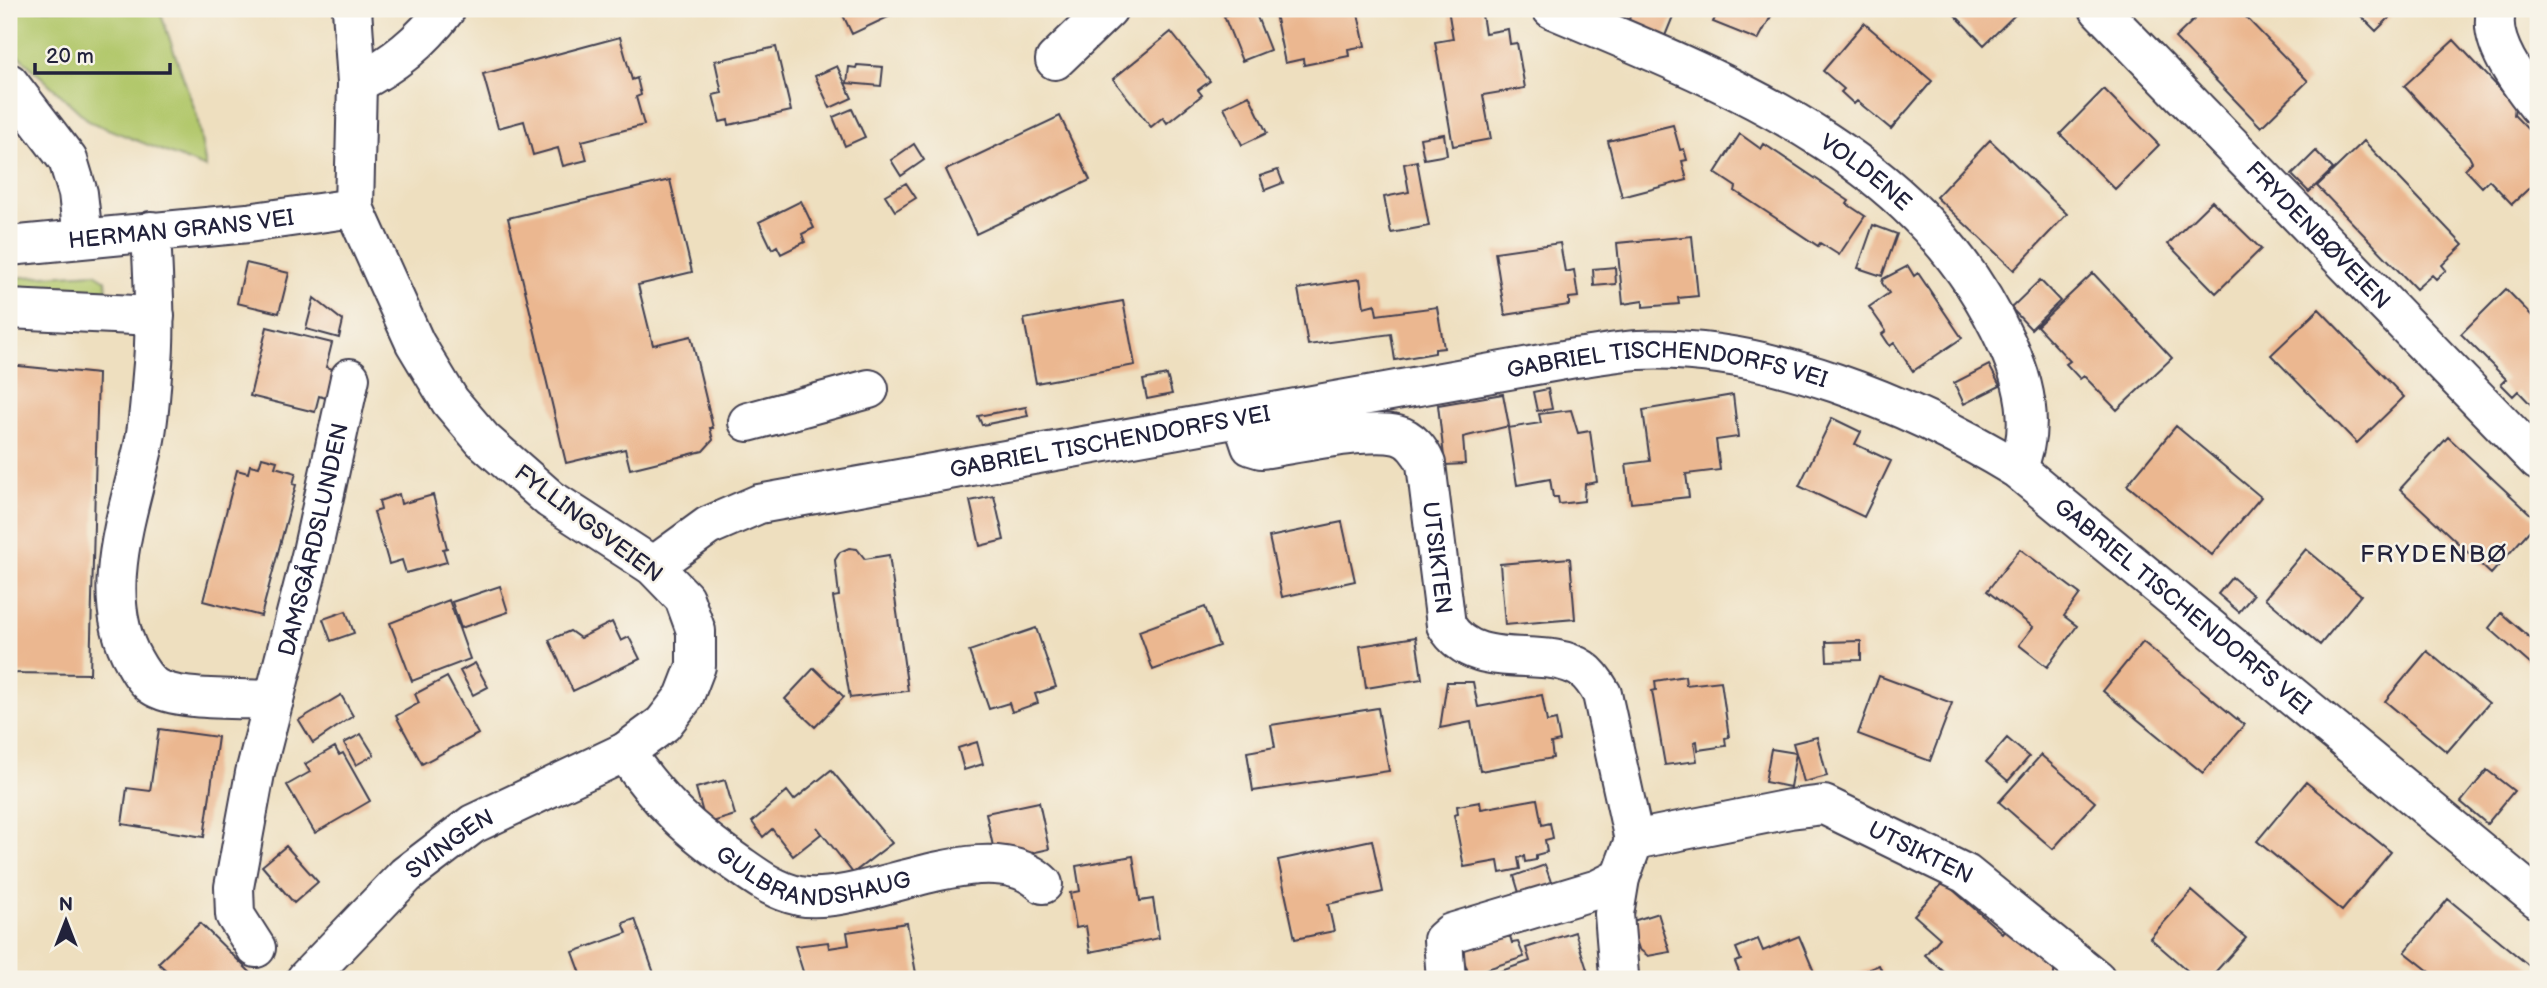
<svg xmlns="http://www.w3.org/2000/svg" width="2547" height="988" font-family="'Balsamiq Sans',sans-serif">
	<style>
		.green { fill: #b2c86c; stroke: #6a7554; stroke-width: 2 }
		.building { fill: #ebb790 }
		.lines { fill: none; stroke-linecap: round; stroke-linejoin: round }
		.minor-casing { stroke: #413e4f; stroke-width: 42 }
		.major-casing { stroke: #413e4f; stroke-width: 42 }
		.minor { stroke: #fff; stroke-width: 38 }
		.major { stroke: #fff; stroke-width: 38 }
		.labels { text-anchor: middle; stroke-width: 5; stroke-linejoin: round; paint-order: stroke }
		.street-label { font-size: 23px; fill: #22223b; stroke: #f7f3e8 }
		.neighbourhood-label { font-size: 24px; letter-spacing: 2px; fill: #22223b; stroke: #f7f3e8 }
	</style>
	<rect width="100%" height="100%" fill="#f7f3e8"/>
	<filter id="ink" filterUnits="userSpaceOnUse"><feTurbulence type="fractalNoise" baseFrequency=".0143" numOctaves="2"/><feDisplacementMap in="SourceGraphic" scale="14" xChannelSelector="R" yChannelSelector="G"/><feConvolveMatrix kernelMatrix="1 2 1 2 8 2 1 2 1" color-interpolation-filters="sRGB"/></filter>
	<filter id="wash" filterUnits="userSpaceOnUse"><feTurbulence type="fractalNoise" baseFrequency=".00686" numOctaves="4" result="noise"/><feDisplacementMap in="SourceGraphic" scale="28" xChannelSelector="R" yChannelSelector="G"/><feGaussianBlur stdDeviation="1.57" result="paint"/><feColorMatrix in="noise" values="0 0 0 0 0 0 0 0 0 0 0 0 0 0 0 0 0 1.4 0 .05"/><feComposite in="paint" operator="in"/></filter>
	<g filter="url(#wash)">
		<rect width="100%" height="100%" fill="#eedfbf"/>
		<path class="green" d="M9,9H159L197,116L206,168L90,122L9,47Z
			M95,273L106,280L107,292L9,289V278Z"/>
		<g id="blocks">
			<path class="building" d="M840,9H905L852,34Z
				M1241,9H1254L1270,50L1242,61L1224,16Z
				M1274,9H1357L1365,46L1348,49L1349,56L1304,65L1303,59L1285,63Z
				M1448,9H1481L1485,33L1508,29L1510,44L1517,43L1525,88L1483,95L1491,139L1453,146L1435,42L1453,39Z
				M1633,9H1676L1665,36L1628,22Z
				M1719,9H1775L1758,40L1713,22Z
				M1949,9H2021L1984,45Z
				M2205,9H2238L2308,81L2261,127L2175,38Z
				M2354,9H2398L2376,31Z
				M1864,23L1932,81L1891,129L1857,101L1854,104L1841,92L1844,89L1823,71Z
				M1171,32L1210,81L1198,90L1202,95L1167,123L1163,117L1151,127L1113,79Z
				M620,37L632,80L637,78L641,95L636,97L644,125L582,141L587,160L563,166L558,148L533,155L524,121L498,128L483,74Z
				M2454,40L2515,105L2514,115L2538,140V180L2512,204L2489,180L2482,187L2465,169L2472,162L2469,156L2404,86Z
				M776,47L791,111L729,125L728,120L720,122L713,95L722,93L715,61Z
				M857,65L883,67L881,86L847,83L849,67L856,68Z
				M837,66L852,98L830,108L815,76Z
				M2104,89L2159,145L2115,189L2060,134Z
				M1249,95L1267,133L1242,145L1224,107Z
				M852,109L865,137L845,146L833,117Z
				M1060,116L1090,180L976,234L946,170Z
				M1673,125L1680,150L1684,149L1687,160L1682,161L1687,180L1622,197L1608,141Z
				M1444,134L1447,155L1424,159L1420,138Z
				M1740,134L1761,149L1764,144L1849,201L1847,204L1865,216L1839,255L1820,243L1818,246L1735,191L1736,187L1715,173Z
				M1990,140L2067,214L2014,270L1936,197Z
				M2364,141L2463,245L2442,265L2446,270L2436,279L2432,275L2416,289L2317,186Z
				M914,144L924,160L901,176L891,160Z
				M2316,151L2333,169L2309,192L2292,175Z
				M1417,161L1429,226L1391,233L1384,197L1409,192L1404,164Z
				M1278,170L1283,183L1265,190L1260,176Z
				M670,180L692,272L638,285L653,345L691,336L713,428H710L713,440L703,451L630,469L625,449L566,463L508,218Z
				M906,183L916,198L895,211L885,195Z
				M801,201L814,228L802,234L805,242L781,254L777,246L772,249L759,222Z
				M2212,201L2261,249L2216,293L2168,244Z
				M1873,225L1897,234L1882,276L1858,268Z
				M1692,236L1698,296L1678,298L1679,304L1643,307V301L1623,304L1617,243Z
				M1560,243L1565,272L1574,270L1578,297L1569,298V305L1505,315L1495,252Z
				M246,263L289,273L279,313L237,303Z
				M1908,266L1914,276L1918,273L1962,338L1913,371L1894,343L1890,346L1882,334L1886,331L1869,307L1889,293L1882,283L1883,279Z
				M1615,267L1616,284L1594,286L1593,269Z
				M2093,273L2172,358L2117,410L2084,376L2080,379L2066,364L2070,361L2037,326Z
				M1360,279L1364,307L1375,304L1377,315L1437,307L1444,348L1435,349V353L1395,360L1391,334L1308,345L1298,289Z
				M2040,280L2060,301L2031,329L2011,308Z
				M2506,289L2538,322V412L2518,391L2513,396L2501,384L2506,379L2461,334Z
				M314,298L343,321L339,338L306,329Z
				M1123,301L1135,365L1036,383L1024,319Z
				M2319,309L2404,397L2357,443L2271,355Z
				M267,327L332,343L326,367L336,370L329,399L319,396L315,412L250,396Z
				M9,365L98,374L90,674L9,673Z
				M1989,365L2000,386L1964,404L1954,383Z
				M1167,375L1172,394L1147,399L1143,380Z
				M1548,389L1552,409L1537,411L1533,392Z
				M1503,394L1509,426L1463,437L1465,464L1445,465L1438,405Z
				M1733,395L1738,437L1716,440L1720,470L1686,474L1689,497L1631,503L1626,464L1650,461L1643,410Z
				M1026,407L1028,416L982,425L978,416Z
				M1571,410L1578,433L1590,431L1597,482L1585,484L1584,501L1559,504L1558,497H1553L1550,479L1517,485L1508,428L1541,423L1539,414Z
				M1832,418L1861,432L1855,444L1891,461L1864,517L1799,486Z
				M2176,426L2261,497L2212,555L2127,485Z
				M2448,437L2538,521L2491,574L2400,489Z
				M262,457L277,461L275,467L296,473L293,484L296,485L261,616L203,601L237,470L248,473L250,465L259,467Z
				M399,494L401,504L433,495L447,548L443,549L447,562L406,573L402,560L389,564L374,512L381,510L379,501Z
				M994,496L1004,540L980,546L970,501Z
				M1342,522L1355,581L1282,597L1269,537Z
				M849,548L857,549L865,559L889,555L908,691L850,698L833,597L839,596L835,560L840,552Z
				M2020,549L2080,594L2064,616L2077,626L2047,667L2019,645L2033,627L1987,591Z
				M2306,549L2361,595L2320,645L2265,598Z
				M1570,558L1575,619L1505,625L1500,564Z
				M2232,577L2253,595L2239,612L2218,594Z
				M500,586L508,612L461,628L452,602Z
				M449,600L470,659L412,681L390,623Z
				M1205,607L1219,646L1153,670L1139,631Z
				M346,611L354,633L331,641L323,619Z
				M2501,613L2538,645V671L2489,628Z
				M612,622L621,641L629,637L640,659L573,691L549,640L570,631L580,638Z
				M1036,628L1056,687L1035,694L1038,703L1012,712L1009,703L989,709L969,651Z
				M1416,637L1422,679L1366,688L1360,646Z
				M1861,641V660L1827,661L1826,642Z
				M2143,642L2244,725L2203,773L2103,691Z
				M2427,651L2489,703L2447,752L2385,701Z
				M475,663L488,687L473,695L460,671Z
				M814,668L844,697L815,727L785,699Z
				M1685,676L1686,685L1721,681L1729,737L1725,738L1726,746L1698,750L1697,741L1694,742L1697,761L1665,765L1652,691L1656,690L1655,681Z
				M1879,676L1952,703L1930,761L1858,734Z
				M447,677L478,734L422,764L396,716L419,703L415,694Z
				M1447,682H1473L1478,707L1542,695L1547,722L1556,720L1560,741L1551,743L1553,758L1480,771L1471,722L1440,728Z
				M341,695L353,716L313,743L299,720Z
				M1378,708L1389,771L1253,791L1247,752L1275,747L1271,725Z
				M159,729L218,737L204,837L122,824L127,788L150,791Z
				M361,734L374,755L356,765L344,743Z
				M1817,737L1827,776L1804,782L1796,753L1790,787L1765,782L1771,749L1796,753L1793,743Z
				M2007,738L2029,757L2008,781L1986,762Z
				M977,742L983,764L964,770L958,748Z
				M335,747L339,755L343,753L370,801L315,833L287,785L310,772L305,764Z
				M2041,755L2095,802L2053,849L1999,802Z
				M831,770L892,843L853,873L817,827L821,834L793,856L772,829L763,837L752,822L787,791L794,800Z
				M2487,770L2514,791L2487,824L2461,802Z
				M725,780L735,815L706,824L696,788Z
				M2306,782L2391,852L2342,911L2257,841Z
				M1537,799L1542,825L1550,823L1553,838L1545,840L1547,852L1536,855V860L1525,862L1524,856L1518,858L1520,869L1500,873L1498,861L1464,867L1454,815L1458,814L1457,806L1480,802L1481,809Z
				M1039,802L1049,849L996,861L986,813Z
				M1372,840L1383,892L1328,904L1334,931L1295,939L1278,860Z
				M286,846L318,882L294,903L262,866Z
				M1133,856L1140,901L1153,899L1159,938L1090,952L1086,926L1076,928L1070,893L1080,891L1076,866Z
				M1545,865L1552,885L1520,896L1514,876Z
				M1944,882L2002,933L2005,929L2031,950L2054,970V979H1952L1925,955L1940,938L1914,915Z
				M2192,891L2246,938L2209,979H2197L2150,938Z
				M2448,899L2538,973V979H2439L2405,952Z
				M1658,913L1670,952L1648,956L1639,949L1630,922Z
				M635,919L656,979H583L573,952L627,933L623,923Z
				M200,923L251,973L244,979H159L167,971L158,963Z
				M907,923L917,979H826L825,975L805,978L795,946L828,942L829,948L849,945L847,932Z
				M1501,932L1503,938L1510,936L1512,943L1518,942L1524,957L1469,975L1459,946Z
				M1575,932L1590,979H1497L1495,973L1530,961L1526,948Z
				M1799,936L1817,979H1742L1735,962L1741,960L1736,948L1758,939L1763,951Z
				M1879,965L1885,979H1851L1850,977Z"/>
		</g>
	</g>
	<g filter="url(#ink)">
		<use href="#blocks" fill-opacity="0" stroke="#413e4f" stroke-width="2"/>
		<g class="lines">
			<g class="minor-casing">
				<g id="minor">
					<path id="s1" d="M1552,9C1728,83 1921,155 2006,342C2025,382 2036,427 2017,469"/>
					<path id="s2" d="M2099,9L2538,461"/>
					<path d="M2497,9C2486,40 2519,82 2538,106"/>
					<path d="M1055,60L1108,9"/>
					<path d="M9,83L68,160L78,193L83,238"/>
					<path d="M357,83C394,64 421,42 446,9"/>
					<path d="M151,231C153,279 157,327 152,375C150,398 149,421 144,444C129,513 96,595 134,661C139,670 144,679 153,686C176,702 244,698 274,700"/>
					<path id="s3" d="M9,246L248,223L354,208"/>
					<path d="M9,309L155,316"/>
					<path id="s4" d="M1242,419L1251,446L1261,449C1295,444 1366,428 1397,435C1411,438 1421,452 1426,464L1446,625C1475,675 1544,644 1582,669C1591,675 1597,685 1602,694L1634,840L1620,878L1614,914L1619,975"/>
					<path d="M748,422L869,389"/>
					<path id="s5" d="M653,566L708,526L759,504L1575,358C1596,356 1617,351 1638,350C1766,344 1910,404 2017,469L2538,899"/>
					<path id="s6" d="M625,752C660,803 688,829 738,864C758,878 775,891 799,896C864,908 989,830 1043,884"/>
					<path id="s7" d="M1634,840L1790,809L1824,805L1966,874L2096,979"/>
					<path id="s8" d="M256,948L235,915L234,887L255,773L312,552L350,378"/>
					<path d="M1446,979L1443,940L1451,933L1598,889L1620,878"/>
				</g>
			</g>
			<g class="major-casing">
				<g id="major">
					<path id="s9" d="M306,979L406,875L473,824L625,752L663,724L684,697L696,666V631L684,598L653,566L550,499L483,440L450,401L415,343L354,208L357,83L352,9"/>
				</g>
			</g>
			<use href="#minor" class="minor"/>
			<use href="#major" class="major"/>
		</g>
	</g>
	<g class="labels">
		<g class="street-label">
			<text dy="8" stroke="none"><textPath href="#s1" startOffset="355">VOLDENE</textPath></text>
			<text dy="8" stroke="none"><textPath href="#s3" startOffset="173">HERMAN GRANS VEI</textPath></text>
			<text dy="8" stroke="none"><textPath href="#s2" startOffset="315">FRYDENBØVEIEN</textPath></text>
			<text dy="8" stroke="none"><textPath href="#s5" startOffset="1046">GABRIEL TISCHENDORFS VEI</textPath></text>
			<text dy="8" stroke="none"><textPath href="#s5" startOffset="480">GABRIEL TISCHENDORFS VEI</textPath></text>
			<text transform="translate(589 523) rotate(37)" y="8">FYLLINGSVEIEN</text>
			<text dy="8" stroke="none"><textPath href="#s8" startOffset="424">DAMSGÅRDSLUNDEN</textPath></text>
			<text dy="8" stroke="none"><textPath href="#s4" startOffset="313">UTSIKTEN</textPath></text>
			<text dy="8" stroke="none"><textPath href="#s5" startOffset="1634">GABRIEL TISCHENDORFS VEI</textPath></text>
			<text dy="8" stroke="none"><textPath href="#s9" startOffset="198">SVINGEN</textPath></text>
			<text dy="8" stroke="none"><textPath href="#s7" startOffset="301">UTSIKTEN</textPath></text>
			<text dy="8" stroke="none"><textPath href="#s6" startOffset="240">GULBRANDSHAUG</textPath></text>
		</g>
		<g class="neighbourhood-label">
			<text x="2434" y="562">FRYDENBØ</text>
		</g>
	</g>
	<rect width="2547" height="988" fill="none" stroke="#f7f3e8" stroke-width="35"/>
	<g transform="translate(66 921)" stroke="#f7f3e8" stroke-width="5" paint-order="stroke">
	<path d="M0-5L12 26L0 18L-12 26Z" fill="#22223b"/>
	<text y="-10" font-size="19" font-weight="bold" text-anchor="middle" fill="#22223b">N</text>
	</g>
	<path d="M35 63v10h135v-10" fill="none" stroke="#22223b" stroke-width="3.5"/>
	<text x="46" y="63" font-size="21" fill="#22223b" stroke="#f7f3e8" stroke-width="5" paint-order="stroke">20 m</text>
</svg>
